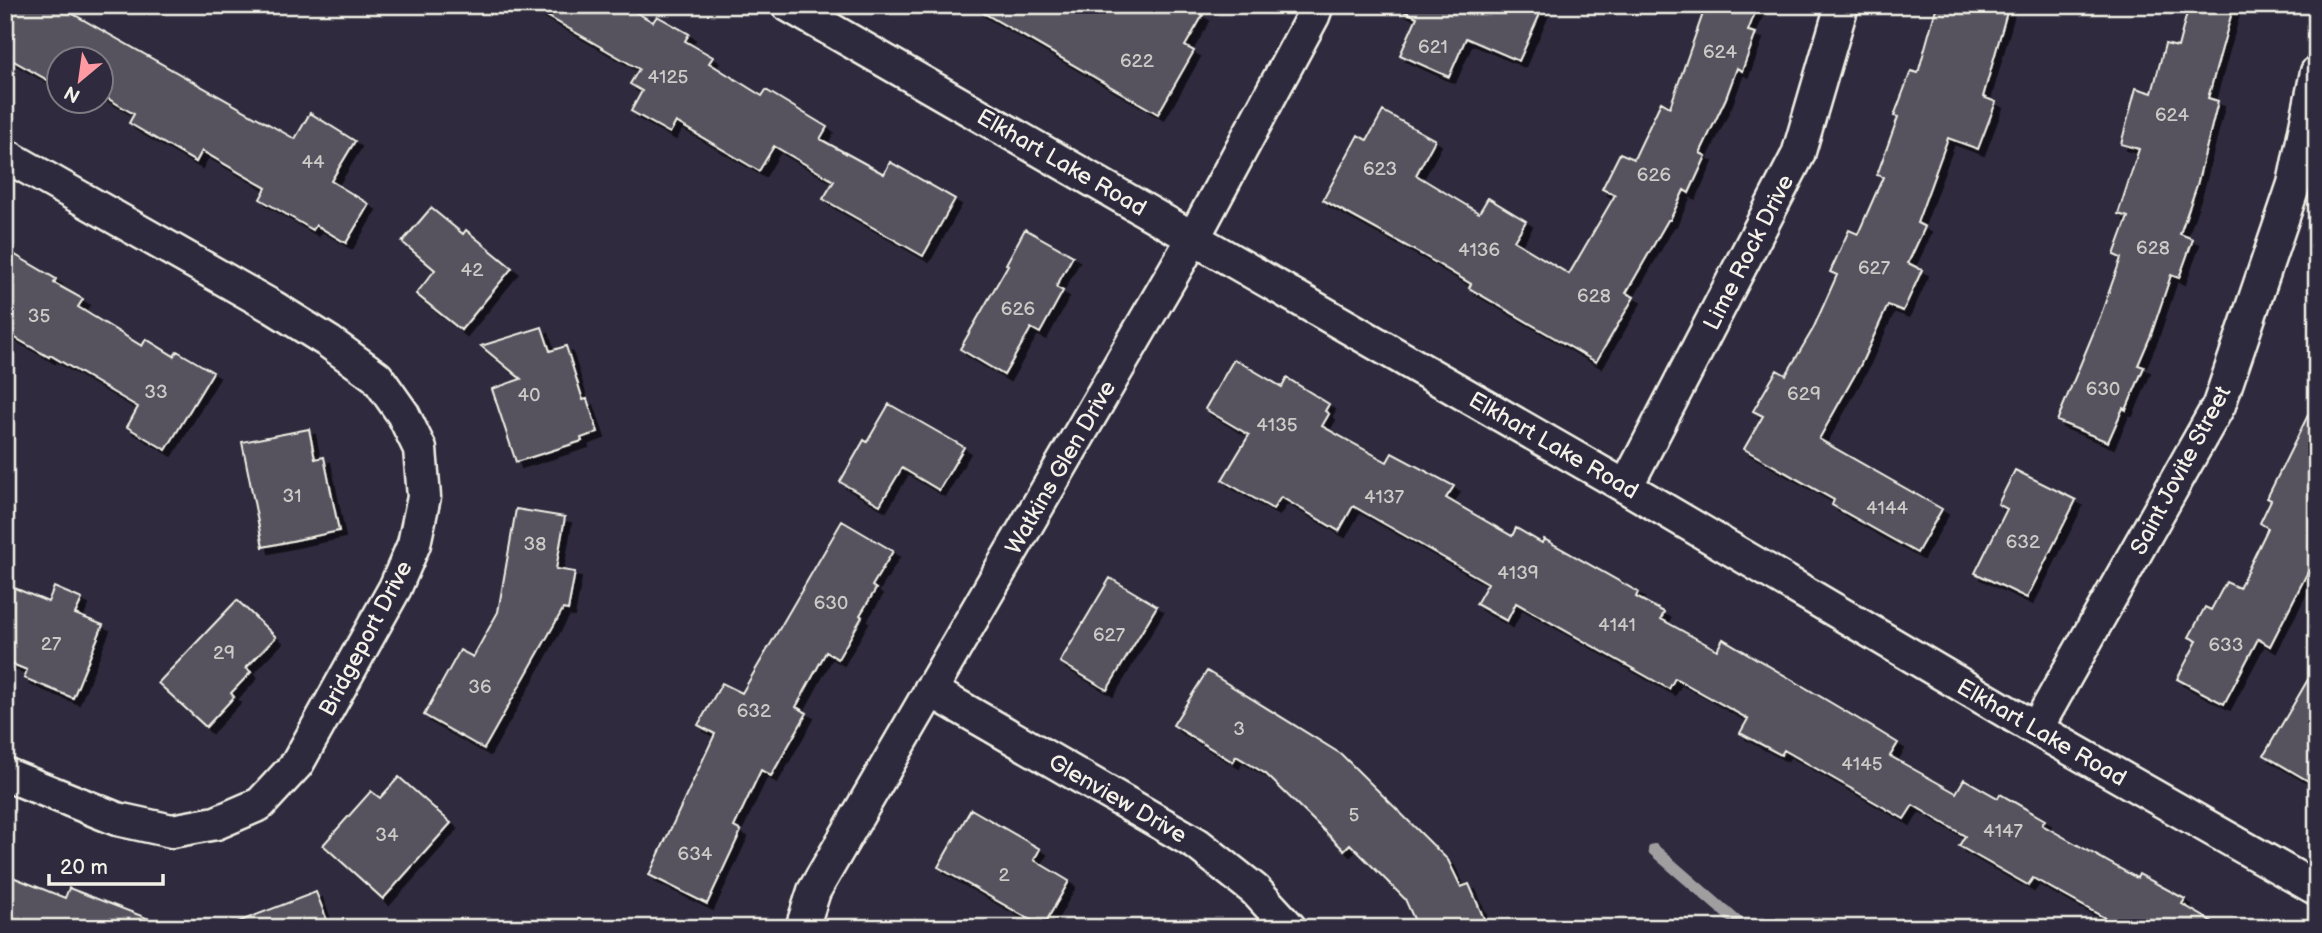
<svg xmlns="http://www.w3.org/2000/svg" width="2322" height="933" font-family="'Balsamiq Sans',sans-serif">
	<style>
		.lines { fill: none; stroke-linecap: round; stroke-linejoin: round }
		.stream { stroke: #a19ea0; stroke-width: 12 }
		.building { fill: #56525f; stroke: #f4f1e8; stroke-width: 2; filter: url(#shadow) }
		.street-casing { stroke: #f4f1e8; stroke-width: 37 }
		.street { stroke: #2f2a3d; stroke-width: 32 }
		.labels { text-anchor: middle; stroke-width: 5; stroke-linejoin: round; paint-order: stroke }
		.number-label { font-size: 19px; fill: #ccc9c6 }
		.street-label { font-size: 23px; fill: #f4f1e8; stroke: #2f2a3d }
	</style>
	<defs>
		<filter id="shadow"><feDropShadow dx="6" dy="6" stdDeviation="0" flood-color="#0009"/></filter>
	</defs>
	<rect width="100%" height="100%" fill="#2f2a3d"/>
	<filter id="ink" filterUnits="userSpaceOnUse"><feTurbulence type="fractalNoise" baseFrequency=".0143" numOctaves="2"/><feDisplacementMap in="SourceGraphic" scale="14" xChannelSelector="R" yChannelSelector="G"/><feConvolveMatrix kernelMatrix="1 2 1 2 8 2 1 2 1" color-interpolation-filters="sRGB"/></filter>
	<g filter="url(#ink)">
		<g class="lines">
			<path class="stream" d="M1654,850L1744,928"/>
		</g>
		<path class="building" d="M5,5H57L295,139L310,113L355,141L331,181L369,204L346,243L316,225L313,230L260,199L266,188L202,151L196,162L129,123L134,114L102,95V60H60V87L5,56Z
			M528,5H623L653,22L657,16L689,34L685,41L713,57L709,63L762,96L766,90L827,127L820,139L884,174L890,162L955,199L923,256L823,199L834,181L774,146L759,171L676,122L670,133L631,111L642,91L630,84L639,69Z
			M970,5H1186L1203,15L1185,46L1194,51L1158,114Z
			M1390,5H1544L1519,61L1466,38L1449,77L1400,55L1417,17Z
			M1706,5H1758L1748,31L1756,33L1742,71L1737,68L1726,98L1700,153L1706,156L1689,193L1684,190L1670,220H1668L1626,293L1634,297L1596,362L1469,288L1471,284L1423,255L1323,200L1358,135L1367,140L1383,111L1435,140L1416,175L1479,213L1488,198L1526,221L1514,241L1569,274L1615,195L1602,189L1620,153L1634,159L1661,102L1670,107Z
			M1937,5H2009L1983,97L1996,102L1978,149L1948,138L1917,223L1925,227L1908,263L1922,270L1903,311L1888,305L1861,364L1819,439L1942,509L1917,553L1832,505L1834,500L1744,449L1763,416L1753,411L1777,370L1786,375L1813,329L1837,275L1830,272L1849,230L1858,234L1883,177L1877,175L1898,117L1894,116L1911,71L1918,73Z
			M2189,5H2234L2208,98L2218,101L2197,185L2180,234L2193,239L2179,278L2171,275L2151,335L2138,365L2144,367L2126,410L2123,408L2108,442L2057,421L2100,317L2121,258L2114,255L2128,217L2118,214L2139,149L2121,144L2136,88L2152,93L2165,44L2178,47Z
			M431,208L463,234L466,230L512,268L461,330L416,294L435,270L402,242Z
			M1025,229L1073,256L1056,287L1063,291L1040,333L1031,328L1004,375L960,349L1008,265L1006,264Z
			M5,249L56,279L54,283L83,299L78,307L142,346L146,339L174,356L177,351L213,372L166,450L127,427L138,407L50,355L49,357L5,332Z
			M542,327L550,351L566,346L583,400L587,399L598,432L581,438L582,441L516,462L492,389L521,379L481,346Z
			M1234,359L1282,387L1287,378L1329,404L1325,411L1329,414L1322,426L1387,462L1392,453L1454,486L1446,498L1512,536L1516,528L1542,543L1544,539L1638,592L1636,597L1664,612L1661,619L1717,650L1723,639L1872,727L1898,743L1890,756L1956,793L1964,779L1998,798L2000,794L2045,820L2042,825L2137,878L2139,874L2185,899L2182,904L2223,928H2123L2033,878L2028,885L1959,846L1965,836L1913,805L1904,819L1784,750L1781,755L1740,733L1748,719L1675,678L1669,689L1516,603L1507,621L1476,604L1488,583L1353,506L1339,531L1281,497L1273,509L1222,480L1249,435L1205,409Z
			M2317,397V554L2270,646L2258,639L2224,704L2177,679L2197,641L2189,637L2205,607L2211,610L2226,582L2239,588L2268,528L2260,523L2271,500L2267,498Z
			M889,404L964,447L939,490L902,468L880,505L840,482L864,440L867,442Z
			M309,429L315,459L324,457L339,531L263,547L242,442Z
			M2015,470L2076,500L2027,598L1975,573L2007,509L1998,504Z
			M516,509L565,517L556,569L575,572L568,610L563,609L484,749L424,715L460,650L473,657L498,612Z
			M842,521L893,551L872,586L876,589L860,615L862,617L838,659L826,652L796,707L807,713L771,776L761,770L734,827L741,831L707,904L649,875L715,734L698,725L722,683L742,693Z
			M1110,578L1157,606L1107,690L1060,662Z
			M5,584L48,602L54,587L82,599L75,614L103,625L73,698L24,678L27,670L5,661Z
			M237,600L276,637L246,668L251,672L231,693L234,697L206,727L158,683Z
			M2317,664V786L2264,755Z
			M1207,671L1341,754L1448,860L1461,887L1469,884L1488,928H1418L1405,899L1350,844L1344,850L1266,774L1236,756L1233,762L1173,725Z
			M399,777L451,823L383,899L323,845L371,791L380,798Z
			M971,809L1040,849L1034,860L1069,881L1043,927L938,867Z
			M5,874L65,898L69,888L165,925L164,928H5Z
			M316,892L330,928H231L230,925Z"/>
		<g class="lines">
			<g class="street-casing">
				<path id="street" d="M788,5L1626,487L2036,729L2317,889
					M5,155L273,307L329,342L377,377L403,414L420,449L424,497L414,544L395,588L297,764L260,804L216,823L172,831L117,819L5,774
					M1626,487L1798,155L1842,5
					M930,690L1197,844L1255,890L1290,928
					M2036,729L2219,405L2294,184L2317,72
					M802,928L814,891L1194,237L1313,16L1317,5"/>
			</g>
			<use href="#street" class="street"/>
		</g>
	</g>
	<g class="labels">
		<g class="number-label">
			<text x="1433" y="53">621</text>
			<text x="1720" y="58">624</text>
			<text x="1137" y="67">622</text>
			<text x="668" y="83">4125</text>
			<text x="2172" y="121">624</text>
			<text x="313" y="168">44</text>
			<text x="1380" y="175">623</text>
			<text x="1654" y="181">626</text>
			<text x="2153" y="254">628</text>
			<text x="1479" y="256">4136</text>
			<text x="1874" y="274">627</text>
			<text x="472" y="276">42</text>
			<text x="1594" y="302">628</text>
			<text x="1018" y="315">626</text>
			<text x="39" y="322">35</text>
			<text x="2103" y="395">630</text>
			<text x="156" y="398">33</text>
			<text x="1804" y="400">629</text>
			<text x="529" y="401">40</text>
			<text x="1277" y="431">4135</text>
			<text x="292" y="502">31</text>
			<text x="1384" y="503">4137</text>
			<text x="1887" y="514">4144</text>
			<text x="2023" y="548">632</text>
			<text x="535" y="550">38</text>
			<text x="1518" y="579">4139</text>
			<text x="831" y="609">630</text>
			<text x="1617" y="631">4141</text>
			<text x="1109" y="641">627</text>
			<text x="51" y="650">27</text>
			<text x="2226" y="651">633</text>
			<text x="224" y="659">29</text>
			<text x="480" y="693">36</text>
			<text x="754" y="717">632</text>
			<text x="1239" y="735">3</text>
			<text x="1862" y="770">4145</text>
			<text x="1354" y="821">5</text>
			<text x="2003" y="837">4147</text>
			<text x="387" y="841">34</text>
			<text x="695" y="860">634</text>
			<text x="1004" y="881">2</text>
		</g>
		<g class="street-label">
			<text transform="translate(1062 162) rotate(30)" y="8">Elkhart Lake Road</text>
			<text transform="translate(1748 252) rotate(-63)" y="8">Lime Rock Drive</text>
			<text transform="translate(1554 445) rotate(30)" y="8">Elkhart Lake Road</text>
			<text transform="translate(1060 467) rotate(-60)" y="8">Watkins Glen Drive</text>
			<text transform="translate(2180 470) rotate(-62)" y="8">Saint Jovite Street</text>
			<text transform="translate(365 638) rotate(-62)" y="8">Bridgeport Drive</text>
			<text transform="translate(2042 732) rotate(30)" y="8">Elkhart Lake Road</text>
			<text transform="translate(1118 798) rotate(30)" y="8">Glenview Drive</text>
		</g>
	</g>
	<rect width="2322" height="933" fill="none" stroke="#2f2a3d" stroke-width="28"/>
	<rect x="14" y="14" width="2294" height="905" fill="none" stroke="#f4f1e8" stroke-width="2.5" filter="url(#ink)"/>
	<g transform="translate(80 80) rotate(209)"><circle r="33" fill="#2f2a3d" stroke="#7e7a81" stroke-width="2"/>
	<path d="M0-5L12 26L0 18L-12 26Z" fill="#ff9aa2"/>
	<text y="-10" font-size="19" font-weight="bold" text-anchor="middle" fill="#f4f1e8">N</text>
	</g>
	<path d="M49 874v10h114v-10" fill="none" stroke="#f4f1e8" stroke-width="3.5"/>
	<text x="60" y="874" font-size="21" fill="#f4f1e8" stroke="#2f2a3d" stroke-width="5" paint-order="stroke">20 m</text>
</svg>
